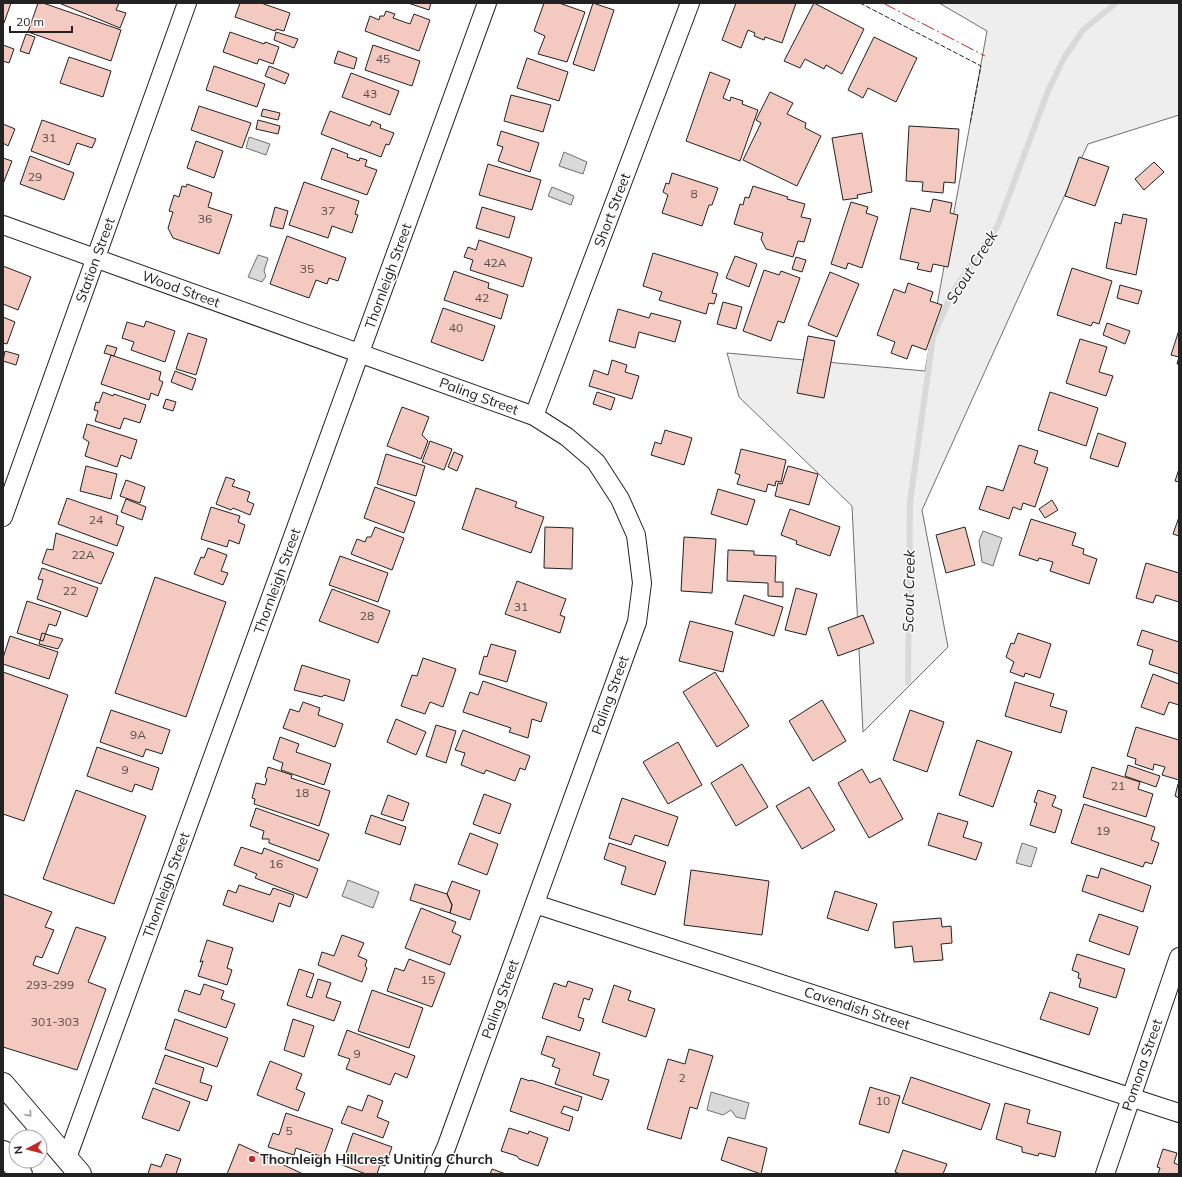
<svg xmlns="http://www.w3.org/2000/svg" width="1182" height="1177" font-family="Mulish,sans-serif">
	<style>
		.green { fill: #eee; stroke: #6f6f6f }
		.water { fill: #d9d9d9; stroke: #6f6f6f }
		.lines { fill: none; stroke-linecap: round; stroke-linejoin: round }
		.stream { stroke: #d9d9d9; stroke-width: 6 }
		.building { fill: #f3c9c0; stroke: #222 }
		.street-casing { stroke: #222; stroke-width: 20 }
		.highway-casing { stroke: #222; stroke-width: 24 }
		.street { stroke: #fff; stroke-width: 18 }
		.highway { stroke: #fff; stroke-width: 22 }
		.fence { stroke: #222; stroke-width: 1; stroke-dasharray: 5 2; stroke-linecap: butt }
		.power { stroke: #c62828; stroke-width: 1; stroke-dasharray: 14 3 2 3; stroke-linecap: butt }
		.oneway { stroke: #9c9c9c }
		.poi-dot { fill: #c62828; stroke: #fff; stroke-width: 1.5 }
		.labels { text-anchor: middle; stroke-width: 3; stroke-linejoin: round; paint-order: stroke }
		.number-label { font-size: 12px; fill: #564c4a }
		.street-label { font-size: 14px; fill: #222; stroke: #fff }
		.poi-label { font-size: 14px; font-weight: bold; fill: #222; stroke: #fff; text-anchor: start }
		.water-label { font-size: 15px; font-style: italic; fill: #222; stroke: #fff }
	</style>
	<rect width="100%" height="100%" fill="#fff"/>
	<path class="green" d="M939,3H1179V115L1088,144L922,510L948,647L863,732L852,506L739,397L727,353L925,371L987,31Z"/>
	<path class="water" d="M249,137L270,144L266,155L246,148Z
		M564,152L587,162L583,174L559,166Z
		M552,187L574,196L571,205L548,196Z
		M258,255L268,258L264,271L266,276L262,282L248,277Z
		M983,531L1002,538L993,566L982,562L979,541Z
		M1022,843L1037,848L1031,867L1016,863Z
		M348,880L379,892L373,908L342,896Z
		M711,1092L749,1103L745,1119L736,1117L731,1110L723,1115L707,1110Z"/>
	<g class="lines">
		<path class="stream" d="M908,682L910,502L933,337L951,295L998,225L1048,91L1064,58L1083,30L1116,3"/>
	</g>
	<path class="building" d="M3,3H11L4,23L3,22Z
		M38,3H43L121,30L111,61L28,32Z
		M59,3H119L116,10L126,13L120,28Z
		M240,3H261L290,13L284,31L276,29L275,31L235,17Z
		M408,3H431L429,10Z
		M544,3H559L585,12L567,62L538,54L545,36L534,31Z
		M593,3L614,10L594,71L573,64Z
		M736,3H796L782,43L765,37L764,40L754,36L755,33L748,30L741,48L722,40Z
		M814,3L864,29L842,74L826,65L824,69L805,59L800,68L784,61Z
		M386,11L395,14L393,18L410,24L414,14L430,20L419,51L365,31L370,16L379,20L380,16H384Z
		M230,32L264,44L265,42L279,47L273,64L259,59L257,64L223,52Z
		M276,32L298,39L294,48L274,40Z
		M26,34L35,37L29,54L20,51Z
		M874,37L917,58L896,102L868,88L863,98L848,90Z
		M3,45L14,49L9,63L3,61Z
		M373,45L420,61L412,86L365,70Z
		M338,51L357,58L354,69L334,63Z
		M69,57L111,71L103,97L60,83Z
		M527,58L568,72L559,101L517,88Z
		M214,66L265,84L257,107L206,90Z
		M269,66L289,74L285,84L265,76Z
		M710,72L730,80L723,98L730,101L731,97L743,101L742,104L758,110L740,161L686,141Z
		M351,73L399,91L390,115L342,97Z
		M770,92L793,103L787,114L806,123L805,128L821,136L797,186L743,160L761,123L756,120Z
		M511,95L551,105L543,132L504,121Z
		M199,106L251,123L242,148L191,130Z
		M263,109L280,113L278,120L261,116Z
		M330,111L370,126L372,121L381,125L380,128L394,133L389,145L386,144L381,157L321,134Z
		M42,120L96,139L92,148L77,143L69,165L31,151Z
		M258,120L280,126L278,134L256,129Z
		M3,124L15,129L8,146L3,143Z
		M909,126L959,129L955,183L944,182L943,193L922,191L923,182L906,181Z
		M501,131L539,143L530,172L498,161L503,147L497,145Z
		M862,133L872,192L857,195L858,198L843,200L832,138Z
		M196,141L223,151L214,178L187,168Z
		M332,148L348,154L347,157L359,161L360,158L367,160L365,166L377,170L367,195L321,179Z
		M30,156L74,173L64,200L20,184Z
		M1079,157L1109,167L1095,206L1065,196Z
		M3,158L12,161L3,184Z
		M1154,162L1164,172L1144,190L1135,179Z
		M488,164L541,180L532,210L479,195Z
		M672,173L718,188L712,205H709L702,226L662,213L668,195L663,192L666,183L669,184Z
		M304,182L359,201L355,214L358,215L352,233L332,226L328,238L289,225Z
		M187,184L212,193L208,207L232,215L219,254L173,238L168,228L173,212L169,211L174,195L179,197L182,186L186,187Z
		M753,186L788,197L787,199L805,204L801,217L811,219L804,242L798,241L793,257L766,249L761,239L763,233L734,224L740,204L743,205L745,197L749,198Z
		M933,199L952,203L950,213L958,215L948,267L933,264L931,272L917,269L919,263L900,259L911,208L930,212Z
		M851,202L868,207L866,213L878,217L862,268L848,263L846,269L831,264Z
		M275,207L288,211L283,229L270,226Z
		M482,207L515,217L509,238L476,228Z
		M1123,214L1147,219L1136,275L1106,268L1115,222L1121,224Z
		M287,236L346,258L338,281L329,278L327,284L316,280L309,298L270,284Z
		M479,240L532,258L523,287L470,270L473,260L464,257L468,247L476,250Z
		M653,253L718,273L712,293L717,294L714,304L709,303L706,314L659,300L662,292L643,286Z
		M735,256L757,264L749,287L726,278Z
		M796,257L806,260L802,272L792,269Z
		M3,266L31,277L18,310L3,304Z
		M1072,268L1112,281L1099,324L1093,322L1091,326L1057,315Z
		M764,270L779,275L781,271L800,278L784,323L778,321L771,341L743,331Z
		M454,271L489,283L488,288L508,295L501,319L444,300Z
		M830,272L859,284L837,337L808,325Z
		M908,283L933,292L930,301L942,305L926,350L912,345L907,359L891,353L895,342L877,335L894,289L905,293Z
		M1120,285L1142,291L1138,304L1117,298Z
		M723,302L742,307L736,329L717,324Z
		M443,308L495,326L483,361L431,342Z
		M618,309L649,318L651,313L681,321L675,342L639,332L635,348L609,341Z
		M3,317L15,322L7,344L3,343Z
		M146,321L175,331L165,362L131,350L134,342L122,338L127,322L144,327Z
		M1107,323L1130,331L1125,344L1103,335Z
		M1179,330V364H1177L1179,357L1171,355Z
		M188,333L207,339L196,375L176,369Z
		M808,336L835,341L824,398L797,393Z
		M1080,339L1107,347L1099,372L1113,376L1106,396L1066,383Z
		M107,345L117,348L114,356L104,353Z
		M5,351L19,355L16,365L3,361Z
		M111,355L161,372L159,380L163,382L158,396L151,393L149,400L101,384Z
		M612,360L627,365L625,372L639,376L632,399L589,386L594,370L608,375Z
		M175,371L196,379L192,390L171,382Z
		M103,392L113,396L114,394L146,405L140,423L124,418L120,429L95,421L98,411L94,410L96,402L99,403Z
		M597,392L615,398L611,410L593,404Z
		M1050,392L1098,408L1086,446L1038,430Z
		M166,399L176,402L173,411L163,408Z
		M402,407L429,417L422,435L428,441L421,459L387,446Z
		M87,424L137,440L131,459L121,455L117,467L85,456L89,442L83,438Z
		M665,430L692,438L684,465L651,455L655,442L661,444Z
		M1098,433L1126,443L1118,467L1090,458Z
		M430,441L452,449L444,470L422,462Z
		M1019,445L1038,451L1034,463L1048,468L1035,507L1023,503L1021,510L1013,507L1009,519L979,509L987,486L1003,491Z
		M741,449L786,460L781,482L776,481L775,486L768,484L766,492L737,484L740,475L735,473Z
		M454,452L463,456L457,471L448,467Z
		M386,454L425,466L416,496L377,484Z
		M86,466L117,474L111,499L80,491Z
		M788,466L818,474L809,505L775,496L778,483L782,484Z
		M1179,469V482L1175,481Z
		M226,477L235,480L232,486L250,492L247,501L254,504L250,515L233,508L231,510L216,504Z
		M126,480L145,487L140,503L120,496Z
		M375,487L415,502L404,533L364,518Z
		M476,488L517,502L515,507L544,517L531,553L462,529Z
		M718,489L755,500L747,525L711,514Z
		M67,498L118,516L116,524L124,527L117,546L58,524Z
		M126,499L146,507L142,520L121,512Z
		M1052,500L1058,510L1045,518L1039,509Z
		M211,507L240,516L238,522L245,525L239,544L229,540L227,547L201,539Z
		M790,509L840,527L830,556L796,544L797,541L781,535Z
		M1179,517V536L1173,534Z
		M1031,519L1076,533L1072,545L1084,549L1083,554L1097,559L1089,584L1050,571L1053,562L1039,558L1038,561L1019,555Z
		M375,527L404,538L392,570L351,554L357,539L365,542L367,537H371Z
		M545,527L573,528L572,569L544,568Z
		M965,527L975,565L946,573L936,535Z
		M56,533L114,553L101,584L42,563L47,549L53,550Z
		M684,537L716,539L712,593L681,591Z
		M208,548L227,555L221,571L228,573L223,585L194,574L201,557L204,558Z
		M728,550L754,551V555L776,556L775,582H783V597L768,596V583L727,581Z
		M340,556L388,573L378,602L329,585Z
		M1146,563L1179,573V602L1156,595L1153,603L1136,598Z
		M42,568L98,588L87,617L37,599L43,580L38,579Z
		M155,577L226,602L186,717L115,693Z
		M517,581L566,599L560,615L565,617L560,633L505,614Z
		M796,588L817,594L806,635L785,630Z
		M332,589L390,611L378,643L319,621Z
		M744,595L783,607L774,636L735,624Z
		M27,601L61,612L56,626L49,624L43,641L17,633Z
		M863,615L874,643L838,656L828,628Z
		M690,621L733,632L723,672L679,661Z
		M1142,630L1179,642V674L1149,664L1153,650L1137,645Z
		M42,633L63,639L58,649L39,644Z
		M1018,633L1051,644L1040,678L1025,673L1024,677L1010,672L1014,662L1006,657L1011,643L1014,644Z
		M10,636L58,652L49,679L3,664V658Z
		M491,644L516,651L507,682L479,674L484,656L487,657Z
		M423,658L456,669L443,707L430,702L425,714L401,706L412,675L417,676Z
		M302,665L350,680L344,701L324,695L322,697L294,690Z
		M3,672L68,695L24,821L3,814Z
		M715,672L749,726L717,747L683,692Z
		M1153,674L1179,684V705L1169,702L1164,715L1141,707Z
		M483,681L547,703L541,722L532,719L528,738L509,732L511,728L463,712L470,692L478,695Z
		M1015,682L1054,694L1050,706L1067,711L1061,733L1005,716Z
		M822,700L846,741L813,761L789,721Z
		M303,702L320,708L318,715L343,724L335,747L283,728L290,709L299,712Z
		M111,710L170,730L162,754L146,749L143,757L100,742Z
		M910,710L944,722L927,772L893,760Z
		M396,719L426,732L416,755L387,742Z
		M436,725L456,731L446,763L426,756Z
		M1136,727L1179,740V780L1162,775L1165,767L1154,764L1153,770L1135,764L1136,759L1127,756Z
		M463,730L530,756L525,770L520,768L515,781L486,770L484,774L461,765L465,753L455,750Z
		M280,737L299,744L296,752L331,764L324,785L281,770L283,763L273,759Z
		M977,740L1012,752L993,807L959,795Z
		M678,742L702,785L668,804L643,762Z
		M97,747L159,768L152,790L135,784L132,792L87,776Z
		M742,764L768,807L736,826L711,783Z
		M1128,765L1160,776L1156,787L1125,776Z
		M268,767L292,775L291,778L330,791L319,826L254,804L255,799L252,798L256,783L265,785L267,779L265,777Z
		M1092,767L1140,782L1138,789L1153,794L1146,817L1083,797Z
		M862,769L870,783L880,778L903,819L869,838L838,783Z
		M1178,784L1179,785V798L1175,796Z
		M809,787L835,830L802,849L776,806Z
		M76,790L146,816L114,904L43,879Z
		M1038,790L1056,796L1052,806L1062,810L1055,833L1030,825L1037,803L1034,802Z
		M484,794L511,804L500,834L473,824Z
		M388,795L409,803L403,821L381,814Z
		M622,798L678,817L668,846L635,835L631,845L609,838Z
		M1084,804L1155,827L1151,840L1159,843L1152,864L1145,862L1143,867L1071,843Z
		M256,808L329,834L319,861L269,843V839H262L264,831L250,826Z
		M938,813L968,822L963,837L982,843L976,860L928,845Z
		M371,815L406,827L400,845L365,833Z
		M470,833L498,844L487,875L458,864Z
		M609,843L666,862L655,895L621,884L626,867L604,859Z
		M241,847L262,854L264,848L318,869L307,898L255,878L257,874L234,865Z
		M1101,868L1151,886L1143,912L1082,891L1087,875L1098,878Z
		M691,870L769,881L762,935L684,925Z
		M452,881L480,891L470,920L450,913L452,905L447,894Z
		M415,884L447,894L452,905L450,913L410,900Z
		M239,885L270,895L273,888L294,895L290,907L279,903L273,922L223,905L228,890L236,893Z
		M835,891L877,904L868,931L827,918Z
		M3,894L52,912L45,927L54,930L42,958L36,956L33,965L58,974L76,927L106,937L88,982L106,989L77,1070L3,1047Z
		M421,908L456,922L452,932L461,936L450,965L405,948Z
		M1099,914L1138,927L1129,955L1089,941Z
		M941,918L942,927L951,926L952,943L941,944L943,960L914,962L912,946L895,948L893,922Z
		M342,935L364,943L358,956L367,960L365,966L367,968L362,982L318,965L322,952L334,956Z
		M207,940L233,948L227,968L232,970L227,985L198,976L203,961L200,962Z
		M1077,954L1125,969L1116,998L1079,987L1081,979L1078,978L1079,973L1072,970Z
		M409,959L445,973L432,1007L387,991L395,968L404,971Z
		M299,969L314,974L306,996L312,998L318,979L331,983L326,997L341,1002L334,1021L287,1005Z
		M568,981L593,989L589,1000L584,998L578,1017L584,1019L580,1031L542,1018L554,983L566,987Z
		M204,984L224,991L221,999L235,1004L226,1028L178,1011L185,990L200,995Z
		M614,985L631,991L628,1000L655,1009L646,1037L602,1022Z
		M372,990L423,1008L409,1048L358,1031Z
		M1050,992L1098,1008L1089,1035L1040,1019Z
		M175,1019L228,1038L217,1067L165,1049Z
		M293,1019L314,1026L304,1057L284,1050Z
		M347,1030L415,1056L407,1078L395,1073L390,1085L346,1069L350,1059L338,1055Z
		M547,1036L600,1053L593,1075L609,1080L602,1100L555,1084L560,1069L552,1066L555,1059L541,1054Z
		M689,1049L713,1056L697,1109L690,1107L681,1139L647,1129L668,1059L685,1064Z
		M165,1055L204,1068L200,1082L212,1086L207,1101L155,1083Z
		M270,1061L302,1074L296,1089L305,1093L298,1111L257,1095Z
		M911,1077L990,1104L981,1130L902,1103Z
		M521,1078L530,1081L531,1080L582,1097L578,1111L564,1106L561,1113L573,1117L569,1131L510,1111Z
		M870,1087L900,1096L889,1133L859,1124Z
		M153,1088L190,1102L179,1131L142,1118Z
		M368,1095L383,1101L377,1117L389,1122L383,1138L341,1123L348,1106L362,1111Z
		M1005,1103L1030,1110L1027,1123L1061,1132L1055,1157L1039,1153L1038,1156L1022,1152V1147L996,1139Z
		M286,1113L333,1129L323,1157L296,1148L294,1155L268,1147L273,1133L279,1135Z
		M509,1128L528,1134L529,1131L548,1138L538,1166L519,1159L517,1156L501,1151Z
		M353,1133L392,1147L385,1166L380,1165L377,1174H366L342,1165Z
		M728,1137L767,1148L761,1174L721,1160Z
		M239,1144L303,1174H227Z
		M1163,1149L1177,1153L1174,1163L1179,1165V1174H1158L1160,1168L1157,1167Z
		M903,1150L947,1164L943,1174H900L895,1172Z
		M166,1154L181,1159L176,1174H148L151,1164L161,1167Z
		M492,1169L506,1174H490Z"/>
	<g class="lines">
		<g class="street-casing">
			<path id="street" d="M3,225L534,416L567,437L596,462L620,499L636,535L642,583L637,622L446,1148L434,1174
				M534,416L690,3
				M3,517L187,3
				M535,904L1179,1113
				M67,1158L487,3
				M1105,1174L1179,957"/>
		</g>
		<g class="highway-casing">
			<path id="highway" d="M3,1084L80,1174
				M3,1152L21,1174"/>
		</g>
		<use href="#street" class="street"/>
		<use href="#highway" class="highway"/>
		<path class="fence" d="M860,3L981,66L970,124"/>
		<path class="power" d="M883,3L985,56"/>
	</g>
	<defs><path id="oneway-chevron" d="M-2-3.5L2.5 0L-2 3.5" fill="none" stroke-width="1.6" stroke-linecap="round" stroke-linejoin="round"/></defs>
	<use class="oneway" href="#oneway-chevron" transform="translate(29 1114) rotate(49)"/>
	<circle class="poi-dot" cx="252" cy="1159" r="4"/>
	<g class="labels">
		<g class="number-label">
			<text x="383" y="63">45</text>
			<text x="370" y="98">43</text>
			<text x="49" y="142">31</text>
			<text x="35" y="181">29</text>
			<text x="694" y="198">8</text>
			<text x="328" y="215">37</text>
			<text x="205" y="223">36</text>
			<text x="495" y="267">42A</text>
			<text x="307" y="273">35</text>
			<text x="482" y="302">42</text>
			<text x="456" y="332">40</text>
			<text x="96" y="524">24</text>
			<text x="83" y="559">22A</text>
			<text x="70" y="595">22</text>
			<text x="521" y="611">31</text>
			<text x="367" y="620">28</text>
			<text x="138" y="739">9A</text>
			<text x="125" y="774">9</text>
			<text x="1118" y="790">21</text>
			<text x="302" y="797">18</text>
			<text x="1103" y="835">19</text>
			<text x="276" y="868">16</text>
			<text x="428" y="984">15</text>
			<text x="50" y="989">293-299</text>
			<text x="55" y="1026">301-303</text>
			<text x="357" y="1058">9</text>
			<text x="682" y="1082">2</text>
			<text x="883" y="1105">10</text>
			<text x="289" y="1135">5</text>
		</g>
		<g class="street-label">
			<text transform="translate(612 210) rotate(-69)" y="5">Short Street</text>
			<text transform="translate(95 260) rotate(-70)" y="5">Station Street</text>
			<text transform="translate(388 276) rotate(-70)" y="5">Thornleigh Street</text>
			<text transform="translate(181 289) rotate(20)" y="5">Wood Street</text>
			<text transform="translate(479 396) rotate(20)" y="5">Paling Street</text>
			<text transform="translate(277 581) rotate(-70)" y="5">Thornleigh Street</text>
			<text transform="translate(610 695) rotate(-70)" y="5">Paling Street</text>
			<text transform="translate(166 885) rotate(-70)" y="5">Thornleigh Street</text>
			<text transform="translate(500 999) rotate(-70)" y="5">Paling Street</text>
			<text transform="translate(857 1008) rotate(18)" y="5">Cavendish Street</text>
			<text transform="translate(1142 1065) rotate(-71)" y="5">Pomona Street</text>
		</g>
		<g class="poi-label">
			<text x="260" y="1164">Thornleigh Hillcrest Uniting Church</text>
		</g>
		<g class="water-label">
			<text transform="translate(972 267) rotate(-58)" y="5">Scout Creek</text>
			<text transform="translate(909 591) rotate(-89)" y="5">Scout Creek</text>
		</g>
	</g>
	<rect width="1182" height="1177" fill="none" stroke="#222222" stroke-width="8"/>
	<g transform="translate(28 1149) rotate(263)"><circle r="19" fill="#ffffff" stroke="#a7a7a7"/>
	<path d="M0-3L7 15L0 10L-7 15Z" fill="#c62828"/>
	<text y="-6" font-size="11" font-weight="bold" text-anchor="middle" fill="#222222">N</text>
	</g>
	<path d="M10 26v6h62v-6" fill="none" stroke="#222222" stroke-width="2"/>
	<text x="16" y="26" font-size="12" fill="#222222" stroke="#ffffff" stroke-width="3" paint-order="stroke">20 m</text>
</svg>
